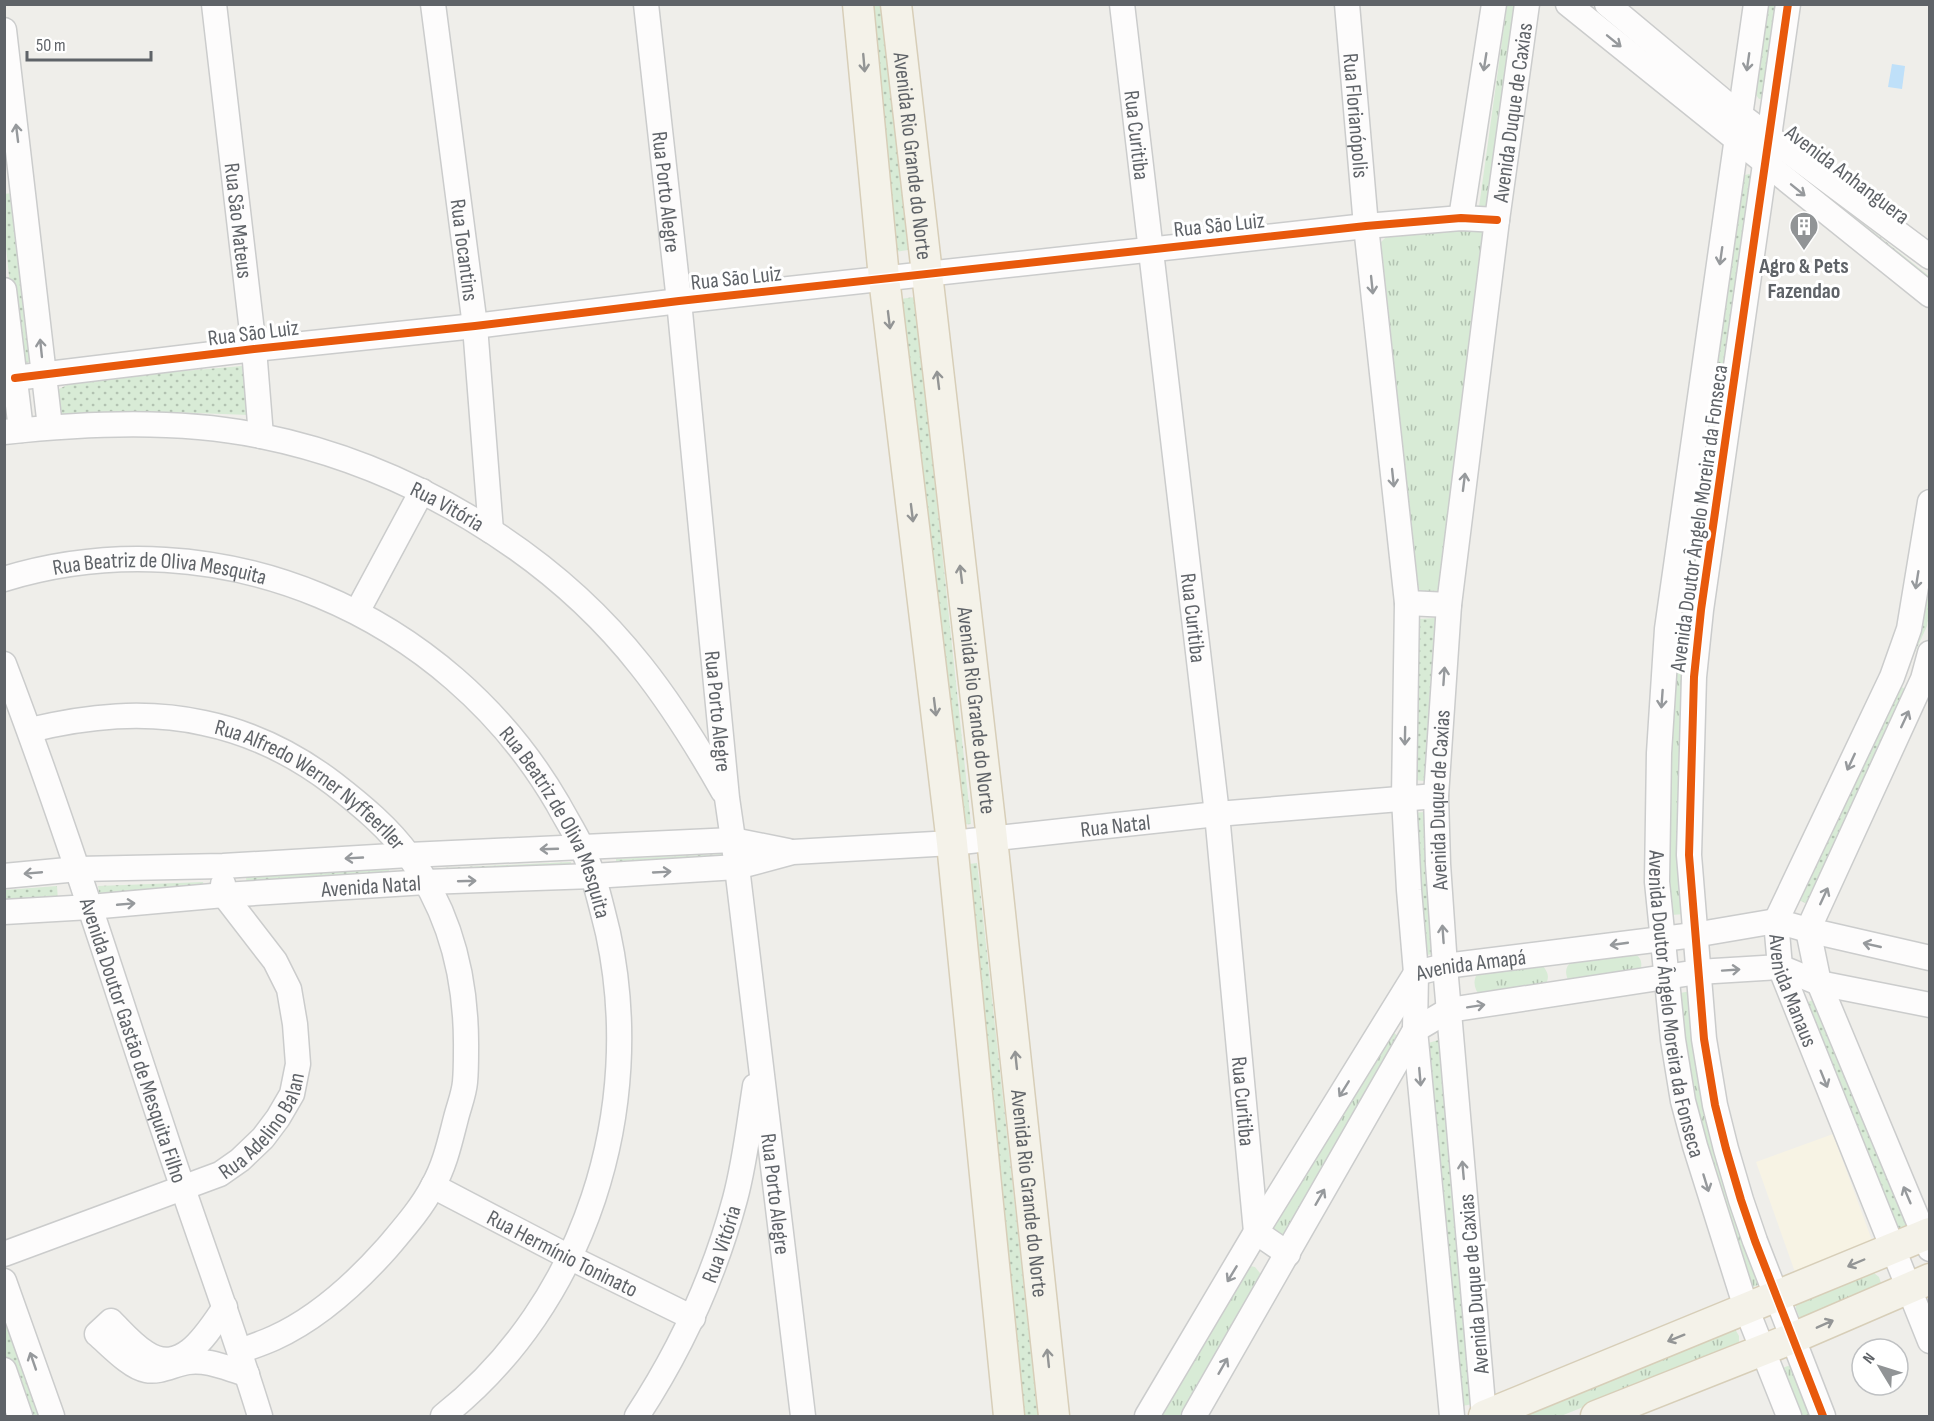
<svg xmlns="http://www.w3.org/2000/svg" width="1934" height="1421" font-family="'Sofia Sans Condensed',sans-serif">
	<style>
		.commercial { fill: #f7f3e4 }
		.grass { fill: url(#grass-dots) }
		.park { fill: url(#park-tufts) }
		.water { fill: #bfe0f9 }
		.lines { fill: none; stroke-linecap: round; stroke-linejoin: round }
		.minor-casing { stroke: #cbcccc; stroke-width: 27 }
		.major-casing { stroke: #d7ceb8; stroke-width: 33 }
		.minor { stroke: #fdfcfc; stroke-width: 24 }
		.major { stroke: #f4f2e9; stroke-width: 30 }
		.cycleway-casing { stroke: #fff; stroke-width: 11 }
		.cycleway { stroke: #e8590c; stroke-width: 8 }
		.oneway { stroke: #96999c }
		.oneway2 { stroke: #939595 }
		.labels { text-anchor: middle; stroke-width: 6; stroke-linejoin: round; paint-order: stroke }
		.street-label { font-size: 22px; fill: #5f6368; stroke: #fff }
		.poi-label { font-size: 22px; font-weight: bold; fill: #5f6368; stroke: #fff }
	</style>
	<defs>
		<pattern id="grass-dots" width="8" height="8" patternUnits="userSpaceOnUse" patternTransform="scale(1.5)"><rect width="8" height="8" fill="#d8ebd6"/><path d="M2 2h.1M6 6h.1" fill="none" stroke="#b2c2b1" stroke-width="1.8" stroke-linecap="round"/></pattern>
		<pattern id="park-tufts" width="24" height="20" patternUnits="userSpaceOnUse" patternTransform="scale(1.5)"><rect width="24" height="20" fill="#d8ebd6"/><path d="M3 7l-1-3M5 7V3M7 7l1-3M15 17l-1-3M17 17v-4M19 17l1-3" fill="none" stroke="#b2c2b1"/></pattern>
	</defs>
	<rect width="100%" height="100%" fill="#efeeea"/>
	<path class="commercial" d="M1833,1134L1874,1246L1796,1275L1756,1162Z"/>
	<path class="grass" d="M868,5H881L908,250L895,252Z
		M1767,5H1781L1765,98L1759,99L1754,92Z
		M1788,164L1929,276V288L1782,171Z
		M1749,174L1753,177L1706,495H1700L1699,493L1742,179L1745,175Z
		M12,193L32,362L18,363L5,237L4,194Z
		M915,297L971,824L956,825L900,299Z
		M242,366L249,415L169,412L58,415L56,400L59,389L69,384L91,379Z
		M1929,538V610L1927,626L1911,661L1909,656Z
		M1435,618L1424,781L1415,780L1418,619Z
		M1899,686L1910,691L1808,904L1796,899Z
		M1424,812L1436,954L1425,955L1413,813Z
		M724,854V864L616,870V859Z
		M571,862V872L442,879V868Z
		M977,863L1038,1416H1022L961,865Z
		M389,869V880L247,887L246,877Z
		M203,882L205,891L100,898L98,886Z
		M57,886L58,901L5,904V890Z
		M1817,998L1910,1224L1897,1230L1804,1004Z
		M1439,1040L1473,1404L1462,1406L1428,1043Z
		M4,1307L42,1416H25L5,1357Z"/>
	<path class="park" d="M1507,5H1518L1487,209L1479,207Z
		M1476,228L1482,229L1486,234L1442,575L1437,592L1430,596L1420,592L1418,585L1381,242L1387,236Z
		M1694,523L1708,524L1685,914L1671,915L1667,846L1668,789L1675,657Z
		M1634,953C1641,958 1642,961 1641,969L1568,980C1565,972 1565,967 1572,961Z
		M1540,963C1548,971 1551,977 1544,987L1481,998C1475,990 1472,983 1477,974Z
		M1691,991L1761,1284L1747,1289L1698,1122L1685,1052L1680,993Z
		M1393,1032L1401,1039L1286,1236C1276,1235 1272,1233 1269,1224Z
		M1250,1266L1255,1267L1264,1278L1186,1416H1155L1245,1268Z
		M1874,1273L1879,1277L1882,1286L1800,1319L1796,1309V1305Z
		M1728,1328L1735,1329L1739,1336V1342L1734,1346L1561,1416H1515Z
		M1793,1364L1813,1416H1796L1777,1370Z"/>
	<path class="water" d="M1892,64L1905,66L1902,89L1888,87Z"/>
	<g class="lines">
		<g class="minor-casing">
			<g id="minor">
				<path id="s1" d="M214,4L254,349L261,436"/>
				<path id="s2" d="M433,4L475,326L491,531"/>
				<path id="s3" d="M646,4L679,301L727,798L737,867L803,1416"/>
				<path id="s4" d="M1122,4L1217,814L1256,1232L1288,1254"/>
				<path id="s5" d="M1347,4L1366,226L1407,603L1404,798L1409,890L1416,973L1415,1030L1452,1416"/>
				<path d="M1568,4L1930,295"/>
				<path d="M1607,4L1740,115L1930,257"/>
				<path id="s6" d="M1756,4L1667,629L1659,753L1657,882L1673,1040L1683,1101L1695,1146L1746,1308L1789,1416"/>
				<path d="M1788,4L1701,610L1694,677L1689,855L1704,1039L1715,1105L1726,1149L1741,1200L1755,1241L1823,1416"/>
				<path d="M4,30L50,427"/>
				<path d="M1461,218L1494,4"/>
				<path d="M4,290L21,430"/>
				<path d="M15,378L254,349L475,326L679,301L1366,226L1461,218L1497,220"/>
				<path id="s7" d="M4,432C88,423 179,419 261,436C405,465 550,550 641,666C672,705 698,747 723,791"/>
				<path id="s8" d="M1930,502L1909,629L1892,677L1776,921L1780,967L1930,1341"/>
				<path id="s9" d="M4,579C218,514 447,613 558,804C566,819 576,834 583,850C595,877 601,905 608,933C646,1109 586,1303 443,1416"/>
				<path d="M1407,603L1449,605"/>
				<path d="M357,612L422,491"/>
				<path d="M1930,653L1923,679L1808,930L1819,983L1930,1249"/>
				<path id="s10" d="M4,664C63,818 112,976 164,1132C195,1227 231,1321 260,1416"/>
				<path id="s11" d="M30,730C88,716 145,710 204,723C252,733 296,755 334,784C361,805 389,828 409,856C451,913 467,981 466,1051C466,1062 466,1072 465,1082C464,1094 459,1106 456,1118C450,1141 445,1165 433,1186C421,1209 403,1229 387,1248C355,1284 318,1318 274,1338C263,1343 251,1347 240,1351"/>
				<path d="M4,876L78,869L223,866L409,855L733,840L788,851"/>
				<path id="s12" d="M4,912L90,907L224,895L426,882L593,876L737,867L793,852L952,843L1217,814L1436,796"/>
				<path id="s13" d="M433,1186L569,1257L693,1318"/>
				<path id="s14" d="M4,1254L220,1174L240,1160L263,1138L278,1118L292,1094L298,1064L295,1024L289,989L275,961L224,895L223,884"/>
				<path d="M4,1281L52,1416"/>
				<path d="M225,1307C208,1332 182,1377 146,1353C133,1345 122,1332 111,1321L97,1334C109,1344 131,1368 146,1370C160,1373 174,1364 188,1362C208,1359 228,1369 247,1374"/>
				<path d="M4,1370L20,1416"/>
				<path id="s15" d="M637,1416C681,1349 714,1277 735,1199C745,1162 749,1124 755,1086"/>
				<path id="s16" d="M1147,1416L1256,1232L1416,973L1445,966L1694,935L1776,921L1808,930L1930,958"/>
				<path d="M1194,1416L1415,1030L1449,1010L1698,972L1780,967L1819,983L1930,1005"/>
				<path id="s17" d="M1484,1416L1445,966L1438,864L1436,796L1449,605L1497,220L1527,4"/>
			</g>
		</g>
		<g class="major-casing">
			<g id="major">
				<path d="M858,4L884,278L952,843L1009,1416"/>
				<path id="s18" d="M896,4L992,839L1054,1416"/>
				<path d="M1484,1416L1930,1233"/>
				<path d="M1596,1416L1793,1338L1930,1279"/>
			</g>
		</g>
		<use href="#minor" class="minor"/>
		<use href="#major" class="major"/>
		<g class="cycleway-casing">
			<path id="cycleway" d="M1788,4L1701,610L1694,677L1689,855L1704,1039L1715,1105L1726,1149L1741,1200L1755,1241L1823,1416
				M15,378L254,349L475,326L679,301L1366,226L1461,218L1497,220"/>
		</g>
		<use href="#cycleway" class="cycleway"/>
	</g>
	<defs><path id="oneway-shaft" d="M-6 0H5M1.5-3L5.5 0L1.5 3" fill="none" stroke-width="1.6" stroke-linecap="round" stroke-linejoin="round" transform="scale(1.5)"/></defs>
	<g class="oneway">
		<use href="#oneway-shaft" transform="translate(1614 41) rotate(39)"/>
		<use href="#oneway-shaft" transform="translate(1485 62) rotate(99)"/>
		<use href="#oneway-shaft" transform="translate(1748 62) rotate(98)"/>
		<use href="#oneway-shaft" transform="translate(17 133) rotate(-97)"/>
		<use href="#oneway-shaft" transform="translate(1798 190) rotate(39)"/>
		<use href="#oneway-shaft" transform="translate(1721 256) rotate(98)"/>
		<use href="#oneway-shaft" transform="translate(1372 285) rotate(84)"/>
		<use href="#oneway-shaft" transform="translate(41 348) rotate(-96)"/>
		<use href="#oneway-shaft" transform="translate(1393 478) rotate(84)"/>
		<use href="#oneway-shaft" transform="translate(1464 482) rotate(-83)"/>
		<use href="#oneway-shaft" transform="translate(1917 580) rotate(99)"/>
		<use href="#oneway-shaft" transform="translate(1444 676) rotate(-86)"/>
		<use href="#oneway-shaft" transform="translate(1662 699) rotate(94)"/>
		<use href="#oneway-shaft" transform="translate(1905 719) rotate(-65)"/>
		<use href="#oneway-shaft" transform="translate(1405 736) rotate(91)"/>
		<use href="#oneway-shaft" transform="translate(1851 762) rotate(115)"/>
		<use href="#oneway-shaft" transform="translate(549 849) rotate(178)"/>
		<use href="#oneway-shaft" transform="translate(354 858) rotate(177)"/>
		<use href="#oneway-shaft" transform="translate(662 872) rotate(-3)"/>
		<use href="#oneway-shaft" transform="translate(33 873) rotate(175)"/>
		<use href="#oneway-shaft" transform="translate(467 881) rotate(-2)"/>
		<use href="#oneway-shaft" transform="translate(1824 896) rotate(-65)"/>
		<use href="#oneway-shaft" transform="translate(126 904) rotate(-5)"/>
		<use href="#oneway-shaft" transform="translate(1443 934) rotate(-94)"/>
		<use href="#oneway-shaft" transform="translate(1619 944) rotate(172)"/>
		<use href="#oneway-shaft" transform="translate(1872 945) rotate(-167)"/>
		<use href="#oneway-shaft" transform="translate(1731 970) rotate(-4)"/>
		<use href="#oneway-shaft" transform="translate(1476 1006) rotate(-9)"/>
		<use href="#oneway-shaft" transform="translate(1420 1077) rotate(85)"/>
		<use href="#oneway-shaft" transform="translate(1824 1079) rotate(68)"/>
		<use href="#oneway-shaft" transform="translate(1344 1089) rotate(122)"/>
		<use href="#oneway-shaft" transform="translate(1463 1170) rotate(-95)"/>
		<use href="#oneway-shaft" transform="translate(1706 1183) rotate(73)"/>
		<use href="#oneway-shaft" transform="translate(1907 1195) rotate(-113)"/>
		<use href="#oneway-shaft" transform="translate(1320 1197) rotate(-60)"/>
		<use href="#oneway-shaft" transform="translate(1232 1274) rotate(121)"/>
		<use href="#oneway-shaft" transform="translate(33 1361) rotate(-109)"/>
		<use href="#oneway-shaft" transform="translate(1223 1366) rotate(-60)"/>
	</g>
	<g class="oneway2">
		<use href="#oneway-shaft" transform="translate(864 63) rotate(85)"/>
		<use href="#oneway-shaft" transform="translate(889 320) rotate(83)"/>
		<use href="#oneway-shaft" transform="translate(938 380) rotate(-97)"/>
		<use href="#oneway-shaft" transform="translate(912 513) rotate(83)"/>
		<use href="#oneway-shaft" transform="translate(961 574) rotate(-97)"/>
		<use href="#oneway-shaft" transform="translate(935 707) rotate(83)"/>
		<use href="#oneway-shaft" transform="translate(1016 1060) rotate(-96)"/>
		<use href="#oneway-shaft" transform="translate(1856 1263) rotate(157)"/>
		<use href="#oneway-shaft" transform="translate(1825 1324) rotate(-24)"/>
		<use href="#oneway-shaft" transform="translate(1676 1338) rotate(158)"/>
		<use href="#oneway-shaft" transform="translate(1048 1358) rotate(-96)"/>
	</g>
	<defs>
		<g id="building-pin" transform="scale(1.5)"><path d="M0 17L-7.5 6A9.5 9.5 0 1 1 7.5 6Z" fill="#919496" stroke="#fff"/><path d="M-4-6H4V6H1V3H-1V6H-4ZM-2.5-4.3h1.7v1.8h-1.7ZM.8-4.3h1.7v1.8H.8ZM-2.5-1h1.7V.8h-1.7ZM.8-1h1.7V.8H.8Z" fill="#fff"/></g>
	</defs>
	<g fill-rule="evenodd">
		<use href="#building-pin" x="1804" y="226"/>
	</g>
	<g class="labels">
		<g class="street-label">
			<text dy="8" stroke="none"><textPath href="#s17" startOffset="1310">Avenida Duque de Caxias</textPath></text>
			<text dy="8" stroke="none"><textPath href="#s5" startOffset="112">Rua Florianópolis</textPath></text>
			<text dy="8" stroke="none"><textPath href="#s4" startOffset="132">Rua Curitiba</textPath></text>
			<text dy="8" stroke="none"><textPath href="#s18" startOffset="153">Avenida Rio Grande do Norte</textPath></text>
			<text transform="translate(1848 174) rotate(37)" y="8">Avenida Anhanguera</text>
			<text dy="8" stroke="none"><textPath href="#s3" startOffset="189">Rua Porto Alegre</textPath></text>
			<text dy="8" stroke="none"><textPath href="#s1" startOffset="218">Rua São Mateus</textPath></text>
			<text transform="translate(1219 224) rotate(-6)" y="8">Rua São Luiz</text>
			<text dy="8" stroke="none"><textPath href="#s2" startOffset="248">Rua Tocantins</textPath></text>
			<text transform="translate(736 277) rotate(-6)" y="8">Rua São Luiz</text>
			<text transform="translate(253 332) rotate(-7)" y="8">Rua São Luiz</text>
			<text dy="8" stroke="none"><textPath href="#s7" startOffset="458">Rua Vitória</textPath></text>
			<text transform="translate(1698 518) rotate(-82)" y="8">Avenida Doutor Ângelo Moreira da Fonseca</text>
			<text dy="8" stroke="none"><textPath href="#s9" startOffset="158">Rua Beatriz de Oliva Mesquita</textPath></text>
			<text dy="8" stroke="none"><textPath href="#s4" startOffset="618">Rua Curitiba</textPath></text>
			<text dy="8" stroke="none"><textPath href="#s18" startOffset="711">Avenida Rio Grande do Norte</textPath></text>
			<text dy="8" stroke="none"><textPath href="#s3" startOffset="711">Rua Porto Alegre</textPath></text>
			<text dy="8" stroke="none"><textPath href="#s11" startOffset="300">Rua Alfredo Werner Nyffeerller</textPath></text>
			<text dy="8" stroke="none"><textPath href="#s17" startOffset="618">Avenida Duque de Caxias</textPath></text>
			<text dy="8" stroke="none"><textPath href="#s9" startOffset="660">Rua Beatriz de Oliva Mesquita</textPath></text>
			<text dy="8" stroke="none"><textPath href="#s12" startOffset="1116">Rua Natal</textPath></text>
			<text dy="8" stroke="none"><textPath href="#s12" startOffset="368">Avenida Natal</textPath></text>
			<text dy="8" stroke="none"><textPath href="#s16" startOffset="574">Avenida Amapá</textPath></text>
			<text dy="8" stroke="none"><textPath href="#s8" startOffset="522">Avenida Manaus</textPath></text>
			<text dy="8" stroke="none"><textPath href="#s6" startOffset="1008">Avenida Doutor Ângelo Moreira da Fonseca</textPath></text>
			<text dy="8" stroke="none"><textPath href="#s10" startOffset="398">Avenida Doutor Gastão de Mesquita Filho</textPath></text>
			<text dy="8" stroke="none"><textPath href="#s4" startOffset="1104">Rua Curitiba</textPath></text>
			<text dy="8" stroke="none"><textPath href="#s14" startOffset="296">Rua Adelino Balan</textPath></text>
			<text dy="8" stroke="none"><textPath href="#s18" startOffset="1197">Avenida Rio Grande do Norte</textPath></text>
			<text dy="8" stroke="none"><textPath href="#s3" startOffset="1197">Rua Porto Alegre</textPath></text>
			<text dy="8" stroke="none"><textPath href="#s15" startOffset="192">Rua Vitória</textPath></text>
			<text dy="8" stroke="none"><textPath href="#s13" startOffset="146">Rua Hermínio Toninato</textPath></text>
			<text transform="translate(1473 1284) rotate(-95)" y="8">Avenida Duque de Caxias</text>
		</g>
		<g class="poi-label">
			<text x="1804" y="273">Agro &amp; Pets<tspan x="1804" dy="25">Fazendao</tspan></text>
		</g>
	</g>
	<rect width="1934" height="1421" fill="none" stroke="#5f6368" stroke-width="12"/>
	<g transform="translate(1880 1367) rotate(308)"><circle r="28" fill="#ffffff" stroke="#bfc1c3" stroke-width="1.5"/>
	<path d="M0-4.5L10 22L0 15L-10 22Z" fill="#919496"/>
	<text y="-9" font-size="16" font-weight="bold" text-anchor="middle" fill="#5f6368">N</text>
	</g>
	<path d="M27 51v9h124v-9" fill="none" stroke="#5f6368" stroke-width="3"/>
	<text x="36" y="51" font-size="18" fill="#5f6368" stroke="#ffffff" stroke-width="4.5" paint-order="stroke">50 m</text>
</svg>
